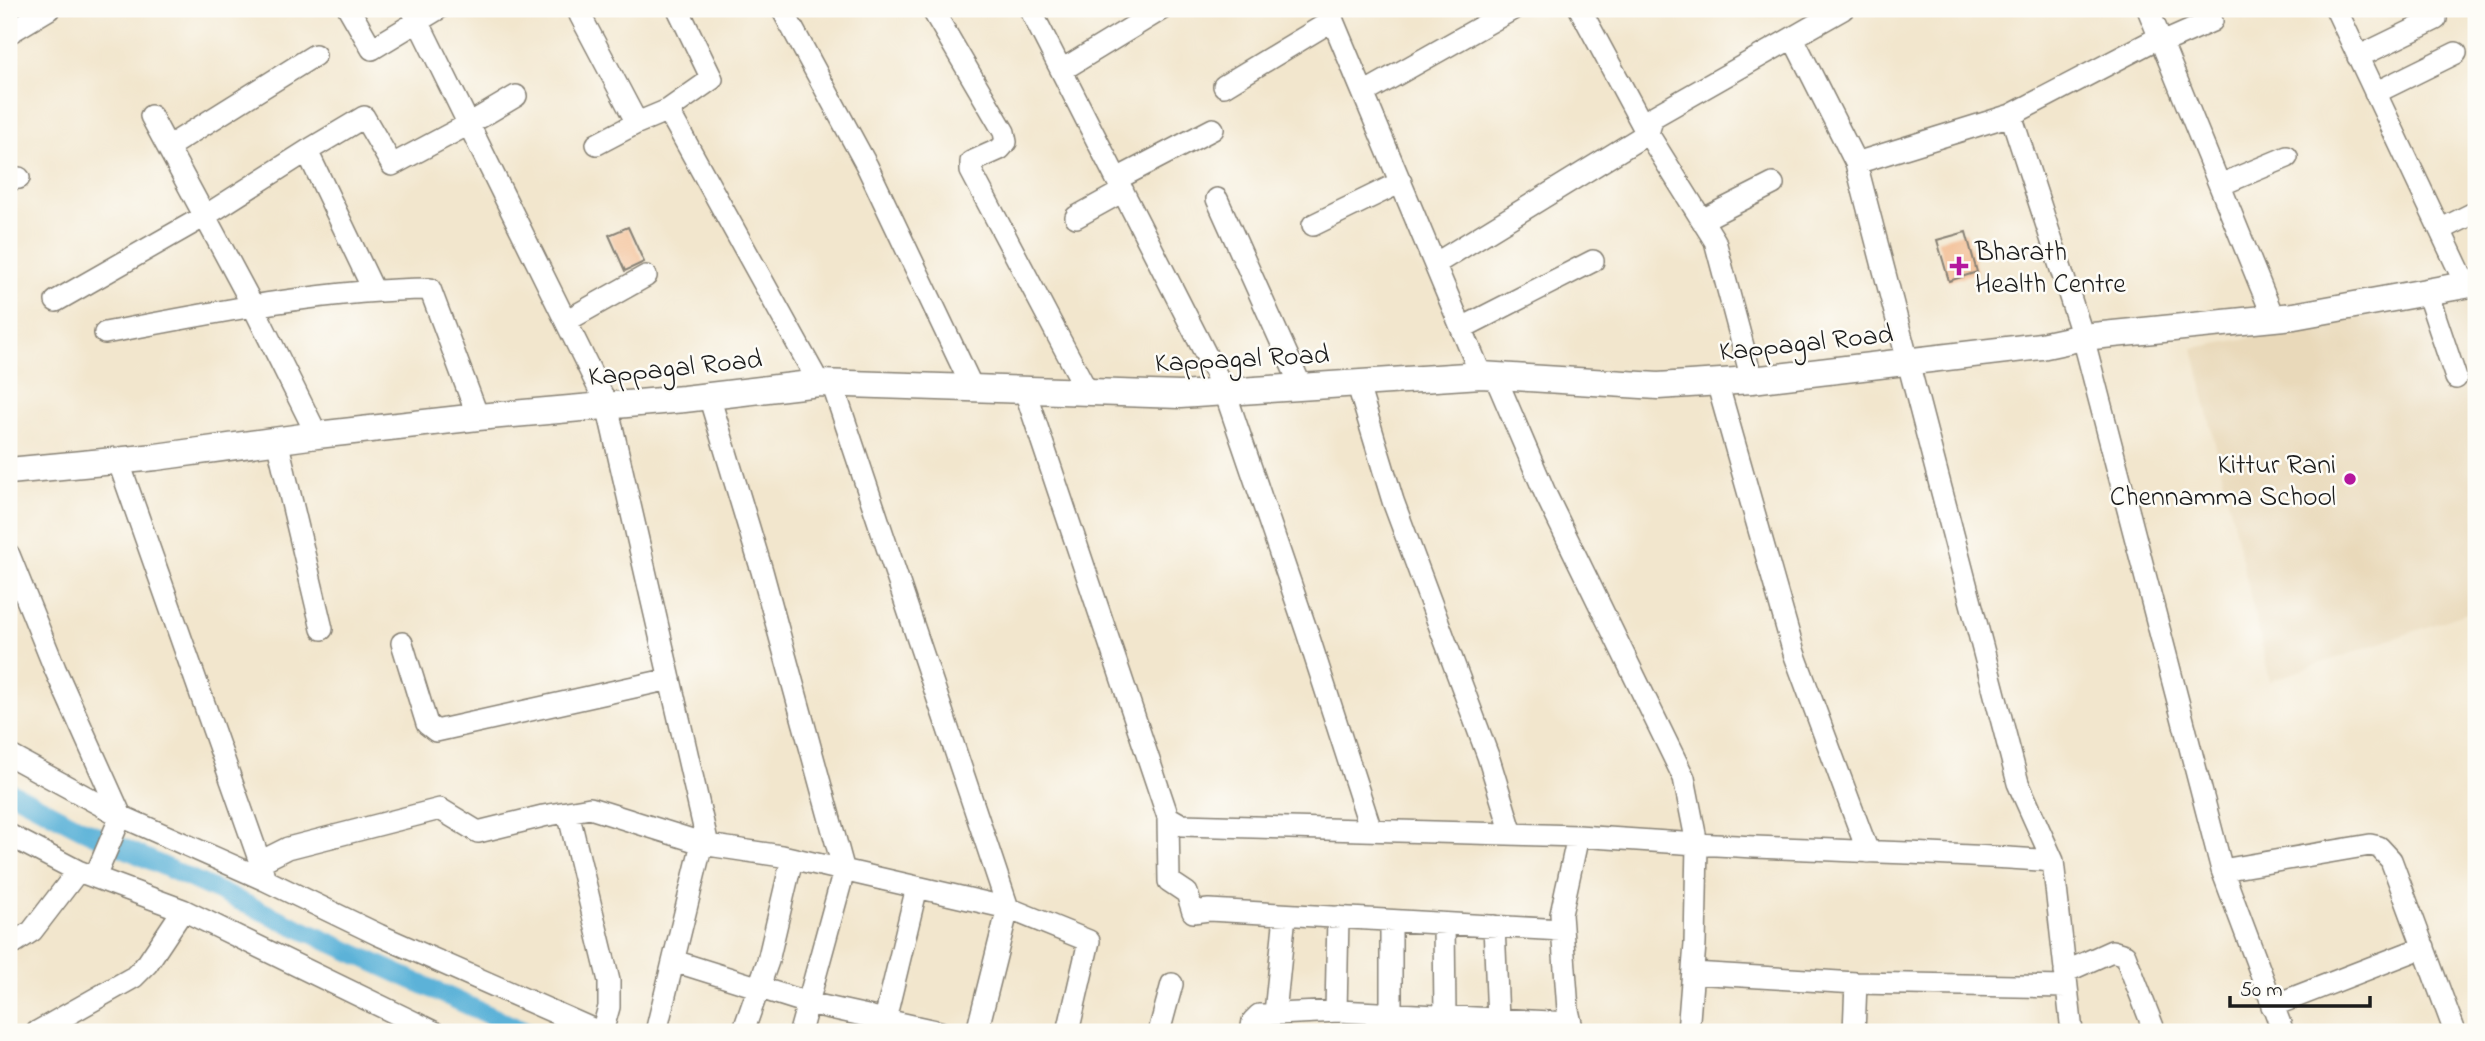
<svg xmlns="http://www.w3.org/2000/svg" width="2485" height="1041" font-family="'Indie Flower',sans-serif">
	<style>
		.built { fill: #e9d9ba }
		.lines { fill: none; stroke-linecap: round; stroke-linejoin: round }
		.canal { stroke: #5bb2d8; stroke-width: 19 }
		.building { fill: #f1b586 }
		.minor-casing { stroke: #878174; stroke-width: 24 }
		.major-casing { stroke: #878174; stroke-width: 29 }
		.minor { stroke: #fff; stroke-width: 21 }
		.major { stroke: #fff; stroke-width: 26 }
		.poi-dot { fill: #b5179e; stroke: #fdfcf7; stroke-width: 2.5 }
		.labels { text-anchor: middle; stroke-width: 5; stroke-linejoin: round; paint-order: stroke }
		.poi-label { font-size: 28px; fill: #1c1c1c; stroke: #fdfcf7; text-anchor: start }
		.street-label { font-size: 28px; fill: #1c1c1c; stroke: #fdfcf7 }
	</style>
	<rect width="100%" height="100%" fill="#fdfcf7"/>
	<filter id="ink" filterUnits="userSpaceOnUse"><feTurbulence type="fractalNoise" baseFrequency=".0143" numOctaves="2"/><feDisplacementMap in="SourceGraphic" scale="14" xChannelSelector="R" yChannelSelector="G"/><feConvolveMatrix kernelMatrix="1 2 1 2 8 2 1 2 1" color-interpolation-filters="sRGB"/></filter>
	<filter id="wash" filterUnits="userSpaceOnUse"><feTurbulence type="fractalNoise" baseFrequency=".00686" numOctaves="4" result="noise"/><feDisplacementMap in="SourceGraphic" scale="28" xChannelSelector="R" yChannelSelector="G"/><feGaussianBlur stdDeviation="1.57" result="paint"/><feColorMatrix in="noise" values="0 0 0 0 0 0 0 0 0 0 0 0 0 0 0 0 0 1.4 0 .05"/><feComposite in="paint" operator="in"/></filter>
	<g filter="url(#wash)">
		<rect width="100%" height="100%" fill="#f2e6cd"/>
		<path class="built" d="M2476,297V610L2270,681L2193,348Z"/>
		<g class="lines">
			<path class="canal" d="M9,791L80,828L526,1032"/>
		</g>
		<g id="blocks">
			<path class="building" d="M628,227L644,262L625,271L609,235Z
				M1966,232L1977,272L1949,281L1937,240Z"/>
		</g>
	</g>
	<g filter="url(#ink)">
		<use href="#blocks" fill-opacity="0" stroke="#878174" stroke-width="2"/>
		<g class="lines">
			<g class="minor-casing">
				<path id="minor" d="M349,9L372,49L438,9
					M412,9L607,405L708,845
					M678,9L712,79L668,110L819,383
					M782,9L867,166L973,389
					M932,9L1004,132L1006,142L1000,149L971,162V171L1088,393
					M1030,9L1225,392L1307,632L1371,830
					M1328,9L1481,375
					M1580,9L1642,124L1715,241L1752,380
					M2148,9L2274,319
					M2336,9L2466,285
					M580,15L637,123L668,110
					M9,33L49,9
					M1793,38L1856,163L2018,783L2053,861
					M2162,43L2212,21
					M2358,57L2436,19L2432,9
					M1062,70L1162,9
					M1224,86L1333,20
					M1364,93L1513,9
					M2375,93L2456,53
					M2011,115L2083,337L2222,870L2283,1032
					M151,116L253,306L317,435
					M597,144L637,123
					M168,147L315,55
					M1856,163L2011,115L2160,37
					M9,179L19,178
					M1117,179L1213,129
					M2220,185L2287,157
					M1217,199L1301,386
					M1076,217L1123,191
					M1702,220L1773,184
					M1313,225L1401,182
					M2440,230L2476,212
					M1435,264L1648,133L1653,117L1843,9
					M373,289L307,151L364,117L392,165L469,124L516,96
					M2427,292L2456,378
					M56,301L205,216L307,151
					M566,321L646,276
					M1462,328L1593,261
					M105,333C212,313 320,290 430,289L478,417
					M1495,376L1545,493L1684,778L1697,844L1578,836L1561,914L1568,1010L1573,1032
					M1357,382L1393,501L1488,756L1512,834
					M1717,382L1794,653L1868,852
					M832,383L1008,908L977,1032
					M1025,391L1168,817L1182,825L1578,836
					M709,396L762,571L844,871L800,1032
					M277,440L322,629
					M118,460L260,862
					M9,555L55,669L121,816L95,877
					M402,643L427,724L436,731L670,679
					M9,755L121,816L265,880L379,935L599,1032
					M568,812L609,981V1007L602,1032
					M1168,817L1169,881L1187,893L1193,912L1209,910L1562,930
					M9,835L78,871L183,910L434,1032
					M2222,870L2370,845L2379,847L2391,860L2455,1032
					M265,880L260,862L288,848L440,809L478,832L543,816L590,808L708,845L782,856L1008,908L1089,941L1068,1032
					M1444,924L1445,1016
					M1494,926L1498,1019
					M9,946L32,931L78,871
					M674,961L808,1003L940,1032
					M2065,972L2112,951L2125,955L2155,1032
					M1693,973L1856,983L1854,1032
					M1856,983L2067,987
					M2272,1006L2424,947
					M1336,1011L1338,917
					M1275,1013L1285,915
					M1391,1014V921
					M37,1032L134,977L147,964L183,910
					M656,1032L702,843
					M743,1032L768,961L792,859
					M882,1032L917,887
					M1159,1032L1172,984
					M1251,1032L1253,1021L1259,1015L1339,1011L1570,1023
					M1688,1032L1695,944L1697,844C1816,851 1935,852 2053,861L2072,1032"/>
			</g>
			<g class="major-casing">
				<path id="major" d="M9,471L156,457L317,435L478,417L684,399L819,383L1180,395L1481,375L1658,386L1752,380L2041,346L2083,337L2294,316L2476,283"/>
			</g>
			<use href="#minor" class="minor"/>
			<use href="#major" class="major"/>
		</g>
	</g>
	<g class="poi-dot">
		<path d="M1955.5 255.5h7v7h7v7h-7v7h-7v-7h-7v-7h7z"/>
		<circle cx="2350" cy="479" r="7"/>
	</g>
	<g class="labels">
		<g class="poi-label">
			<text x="1975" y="260">Bharath<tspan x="1975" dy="32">Health Centre</tspan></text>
			<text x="2336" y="473" text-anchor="end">Kittur Rani<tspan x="2336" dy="32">Chennamma School</tspan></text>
		</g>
		<g class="street-label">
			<text transform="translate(1806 341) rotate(-6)" y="10">Kappagal Road</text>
			<text transform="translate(1242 357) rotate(-3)" y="10">Kappagal Road</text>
			<text transform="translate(675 366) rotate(-6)" y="10">Kappagal Road</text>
		</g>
	</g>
	<rect width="2485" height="1041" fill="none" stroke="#fdfcf7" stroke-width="35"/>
	<path d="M2230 996v10h140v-10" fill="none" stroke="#1c1c1c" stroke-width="3.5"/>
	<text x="2240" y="996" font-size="21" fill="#1c1c1c" stroke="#fdfcf7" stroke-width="5" paint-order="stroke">50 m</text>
</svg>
